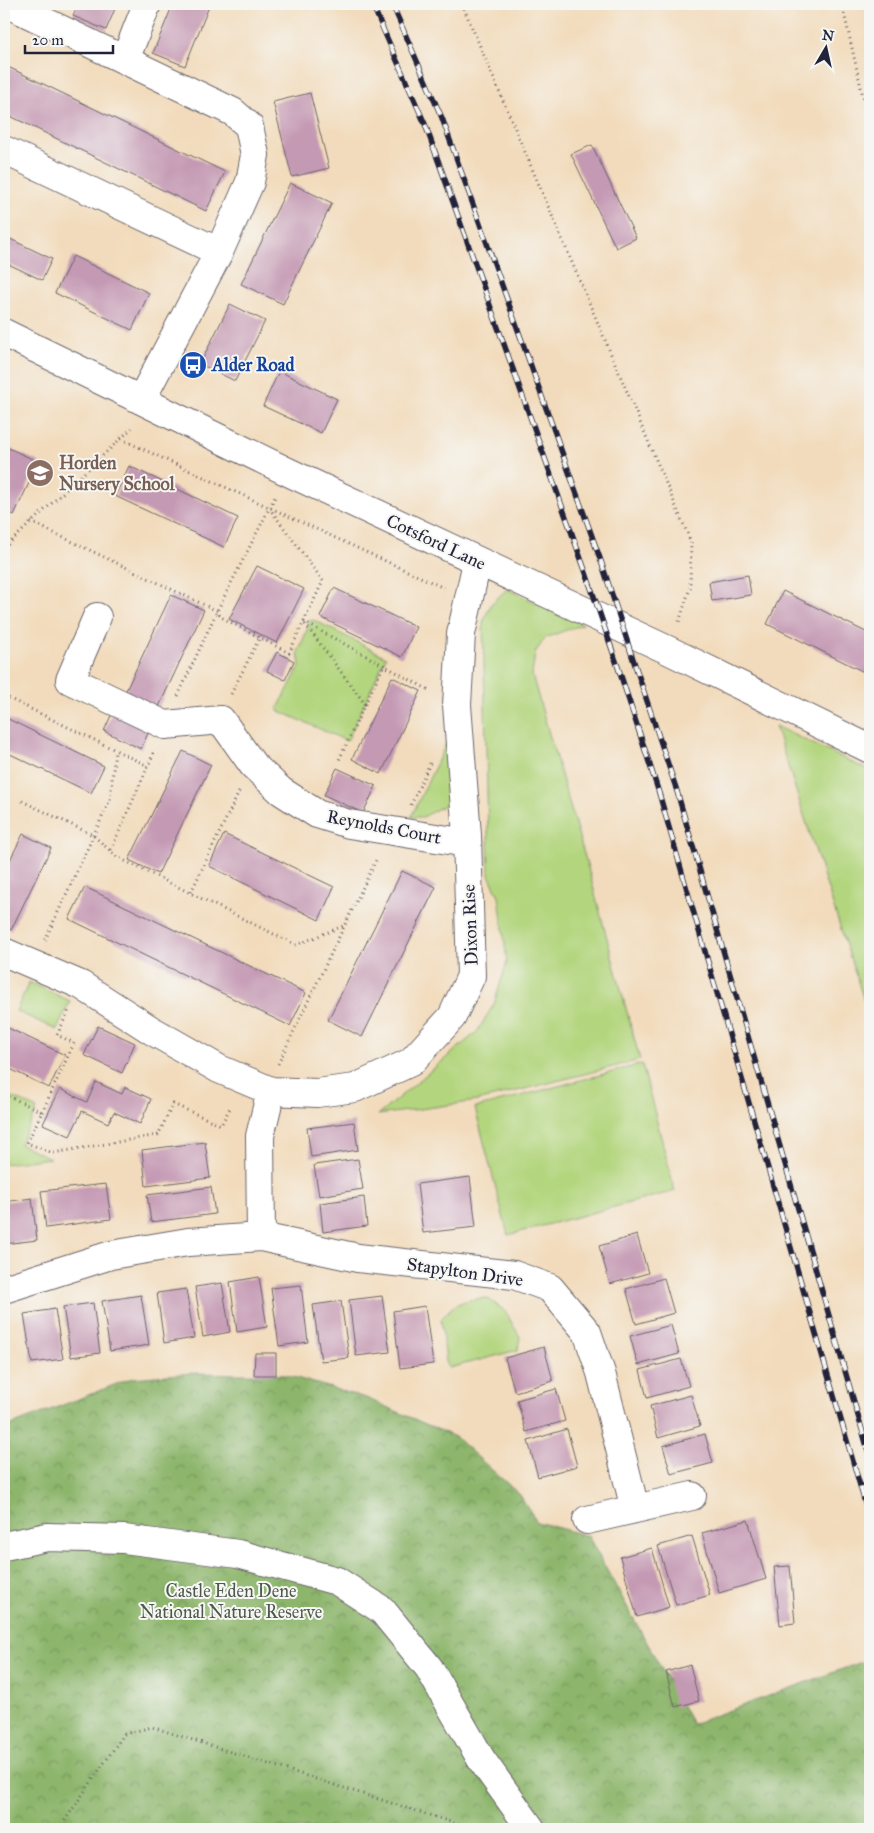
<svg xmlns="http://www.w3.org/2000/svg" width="874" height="1833" font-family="'IM FELL Great Primer',serif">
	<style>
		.green { fill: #b2d57d; stroke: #6a7c5c }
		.forest { fill: url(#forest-crowns); stroke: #586c54 }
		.building { fill: #c499b3 }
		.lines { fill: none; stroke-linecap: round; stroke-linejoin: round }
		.minor-casing { stroke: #6b6368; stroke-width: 30 }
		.path { stroke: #6b6368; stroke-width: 3; stroke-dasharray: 1 4; stroke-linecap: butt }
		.minor { stroke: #fff; stroke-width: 28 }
		.rail-casing { stroke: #22223b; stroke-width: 5.5 }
		.rail { stroke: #f6f6f2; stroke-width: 4; stroke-dasharray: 11; stroke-linecap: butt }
		.labels { text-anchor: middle; stroke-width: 4; stroke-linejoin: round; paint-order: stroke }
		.transit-label { font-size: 18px; font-weight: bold; fill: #164399; stroke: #f6f6f2; text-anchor: start }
		.education-label { font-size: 18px; font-weight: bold; fill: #785e54; stroke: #f6f6f2; text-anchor: start }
		.street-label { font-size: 18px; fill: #22223b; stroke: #f6f6f2 }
		.park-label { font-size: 18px; fill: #4d584f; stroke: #f6f6f2 }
	</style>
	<defs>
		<pattern id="forest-crowns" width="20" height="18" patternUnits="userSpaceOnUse" patternTransform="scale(1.25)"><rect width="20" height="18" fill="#8db66c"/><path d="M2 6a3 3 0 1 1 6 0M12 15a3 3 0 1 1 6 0" fill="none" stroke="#73945a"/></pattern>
	</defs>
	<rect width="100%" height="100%" fill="#f6f6f2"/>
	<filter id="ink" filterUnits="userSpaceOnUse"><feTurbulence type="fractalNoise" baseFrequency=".02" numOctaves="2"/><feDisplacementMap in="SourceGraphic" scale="10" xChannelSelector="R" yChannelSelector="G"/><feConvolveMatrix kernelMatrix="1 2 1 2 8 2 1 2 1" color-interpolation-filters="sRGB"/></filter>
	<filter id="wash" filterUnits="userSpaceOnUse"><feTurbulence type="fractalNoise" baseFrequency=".0096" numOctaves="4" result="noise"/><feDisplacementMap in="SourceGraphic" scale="20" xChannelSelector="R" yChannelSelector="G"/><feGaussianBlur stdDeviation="1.12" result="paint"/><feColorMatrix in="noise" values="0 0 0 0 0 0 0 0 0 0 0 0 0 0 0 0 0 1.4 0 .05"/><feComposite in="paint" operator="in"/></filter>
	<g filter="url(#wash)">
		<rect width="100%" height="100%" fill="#f2dbbc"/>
		<path class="green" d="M507,589L583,624L545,638L535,653L532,675L588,868L640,1060L477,1101L378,1115L477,1032L494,1004L507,962L499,896L489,875L483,622L491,604Z
			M311,620L316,621L386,657L347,741L277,710L300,666L298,652Z
			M775,726L870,771V1019Z
			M453,729L457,781L450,802L423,817H411Z
			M29,982L70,1001L57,1030L16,1011Z
			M642,1064L675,1191L508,1235L475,1108Z
			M4,1093L37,1109L20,1144L50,1158L4,1164Z
			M487,1298L505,1311L520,1337L518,1350L449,1368L446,1361L441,1320C454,1301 465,1300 487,1298Z"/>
		<path class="forest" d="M192,1373L286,1375L366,1398L455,1437L520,1495L537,1522L588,1536L692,1724L870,1659V1829H4V1428L132,1378Z"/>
		<g id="blocks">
			<path class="building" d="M78,4H117L106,30L73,16Z
				M173,4H210L185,66L153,53Z
				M4,65L225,172L206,211L4,113Z
				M310,93L329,168L292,177L273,102Z
				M592,145L636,238L616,248L571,154Z
				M290,183L332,203L283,304L241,284Z
				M4,236L52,259L42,280L4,262Z
				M73,256L149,293L132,330L55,293Z
				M230,304L265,321L235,381L200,364Z
				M279,371L337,399L321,433L263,406Z
				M4,446L39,462L14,515L4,510Z
				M129,466L238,518L224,547L115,496Z
				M257,566L304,589L277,643L229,619Z
				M748,575L751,595L712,601L709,582Z
				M334,588L416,627L402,657L320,617Z
				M783,591L870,634V675L767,624Z
				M171,595L204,610L155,715L122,699Z
				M277,652L294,661L285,680L267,671Z
				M392,677L421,691L381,774L352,759Z
				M114,709L151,726L141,749L104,731Z
				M4,717L104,766L91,793L4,751Z
				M183,751L211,765L158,874L129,860Z
				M337,768L376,786L363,813L324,795Z
				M23,834L51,848L11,930L4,927V872Z
				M224,834L334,887L319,920L209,866Z
				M402,871L436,887L362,1037L328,1020Z
				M85,887L306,993L290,1026L69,919Z
				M4,1026L65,1055L49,1088L4,1066Z
				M98,1026L135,1043L122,1073L84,1055Z
				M96,1082L122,1094L125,1087L151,1099L140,1124L114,1112L108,1123L82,1111L70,1136L43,1124L60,1089L87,1102Z
				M354,1122L358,1150L311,1157L307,1128Z
				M205,1142L210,1178L146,1186L142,1150Z
				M358,1159L363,1189L319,1196L314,1165Z
				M470,1177L476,1227L423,1233L417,1184Z
				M106,1184L111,1219L46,1228L41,1191Z
				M211,1187L215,1214L151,1222L147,1195Z
				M364,1197L367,1226L323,1232L320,1203Z
				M32,1198L37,1240L4,1244V1202Z
				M637,1235L648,1273L610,1284L599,1246Z
				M259,1277L267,1327L237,1332L230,1282Z
				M664,1278L674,1313L636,1324L626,1289Z
				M222,1283L230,1332L203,1337L195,1287Z
				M301,1285L308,1342L279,1346L271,1288Z
				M186,1289L194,1338L164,1343L157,1293Z
				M141,1295L149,1345L110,1351L102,1301Z
				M382,1296L390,1352L356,1356L349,1300Z
				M341,1301L349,1358L321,1361L313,1305Z
				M93,1303L100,1353L71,1357L63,1307Z
				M425,1306L433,1364L400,1368L393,1311Z
				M55,1309L63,1359L32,1363L24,1314Z
				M671,1325L679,1354L638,1365L630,1336Z
				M544,1347L553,1381L515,1392L505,1358Z
				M255,1353H276V1375H254Z
				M681,1359L689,1386L647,1398L640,1370Z
				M556,1389L565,1421L526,1432L517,1400Z
				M691,1395L700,1426L658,1438L650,1406Z
				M567,1429L577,1466L538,1477L528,1441Z
				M705,1434L713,1463L671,1474L663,1446Z
				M748,1520L766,1579L719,1593L702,1533Z
				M692,1536L710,1595L676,1605L658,1546Z
				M652,1548L669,1607L637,1617L620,1557Z
				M790,1566L795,1623L780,1625L774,1567Z
				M690,1665L699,1701L675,1707L666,1672Z"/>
		</g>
	</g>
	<g filter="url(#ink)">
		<use href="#blocks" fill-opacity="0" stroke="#6b6368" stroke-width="1"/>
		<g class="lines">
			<g class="minor-casing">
				<path id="minor" d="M8,4L233,112L249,126L255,155L250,182L219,252L141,400
					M125,60L147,4
					M4,150L219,252
					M4,333L286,471L670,651L870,749
					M97,617L70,680L165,725L221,720L253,765L281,791L317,814L349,824L467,843
					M4,952L81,985L151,1030L219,1069L271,1091L317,1093L355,1088L411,1062L452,1017L471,976L467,835L457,705L461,634L477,562
					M261,1237L260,1136L271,1091
					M4,1289L111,1255L188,1242L261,1237L358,1258L514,1275L550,1288L587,1332L601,1373L635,1509
					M587,1520L692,1496
					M4,1546L47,1537L124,1539L238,1554L337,1581L382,1610L429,1668L481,1759L531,1829"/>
			</g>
			<path class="path" d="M462,4L691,542L690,588L678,625
				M842,4L870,127
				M121,439L444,588
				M31,522L217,611L221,617L289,653L323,581L270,509
				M4,548L132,428
				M304,622L429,690
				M305,624L365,704L339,760
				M231,694L260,637
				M4,696L148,766
				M178,696L217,611L275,497
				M365,704L383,667
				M22,801L93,835L117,857L296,945L343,926
				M411,805L431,761
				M111,850L155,750
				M191,892L240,790
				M45,940L110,800L115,751
				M278,1064L377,858
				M4,1094L42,1112L27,1143L53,1153L158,1135L173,1104L221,1125L231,1106
				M42,1112L74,1043L57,1035L69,1010
				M59,1829L124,1734L152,1727L473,1829"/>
			<use href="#minor" class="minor"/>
			<g class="rail-casing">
				<path id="rail" d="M372,4L425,124L585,570L620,673L659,793L870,1520
					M392,4L442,118L602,564L636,668L676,788L870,1457"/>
			</g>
			<use href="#rail" class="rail"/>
		</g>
	</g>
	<defs>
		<g id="bus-disc" transform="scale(1.4375)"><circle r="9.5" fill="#1a4fb4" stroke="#f6f6f2"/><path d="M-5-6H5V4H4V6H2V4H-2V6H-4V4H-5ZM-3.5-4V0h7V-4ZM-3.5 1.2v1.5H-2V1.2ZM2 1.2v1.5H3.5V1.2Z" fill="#fff"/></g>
		<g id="school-disc" transform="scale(1.4375)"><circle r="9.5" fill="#8d6e63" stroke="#f6f6f2"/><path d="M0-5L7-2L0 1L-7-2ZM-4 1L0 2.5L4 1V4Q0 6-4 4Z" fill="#fff"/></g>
	</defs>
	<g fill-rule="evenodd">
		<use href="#bus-disc" x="193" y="365"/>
		<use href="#school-disc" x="40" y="473"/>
	</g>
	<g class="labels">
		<g class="transit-label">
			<text x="212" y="371">Alder Road</text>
		</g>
		<g class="education-label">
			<text x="59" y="469">Horden<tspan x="59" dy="21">Nursery School</tspan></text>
		</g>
		<g class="street-label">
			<text transform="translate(436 542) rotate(25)" y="6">Cotsford Lane</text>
			<text transform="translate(384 827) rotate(11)" y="6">Reynolds Court</text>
			<text transform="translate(470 925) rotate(-92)" y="6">Dixon Rise</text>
			<text transform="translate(465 1272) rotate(8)" y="6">Stapylton Drive</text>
		</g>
		<g class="park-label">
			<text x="231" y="1597">Castle Eden Dene<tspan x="231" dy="21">National Nature Reserve</tspan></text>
		</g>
	</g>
	<rect width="874" height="1833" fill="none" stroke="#f6f6f2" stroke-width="20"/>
	<g transform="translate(826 48) rotate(9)" stroke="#f6f6f2" stroke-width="4" paint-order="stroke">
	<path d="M0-4L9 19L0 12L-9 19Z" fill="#22223b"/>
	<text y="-8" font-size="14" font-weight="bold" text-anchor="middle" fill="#22223b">N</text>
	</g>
	<path d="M25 45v8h88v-8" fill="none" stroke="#22223b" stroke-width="2.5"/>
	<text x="32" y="45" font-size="15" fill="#22223b" stroke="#f6f6f2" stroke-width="4" paint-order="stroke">20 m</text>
</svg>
